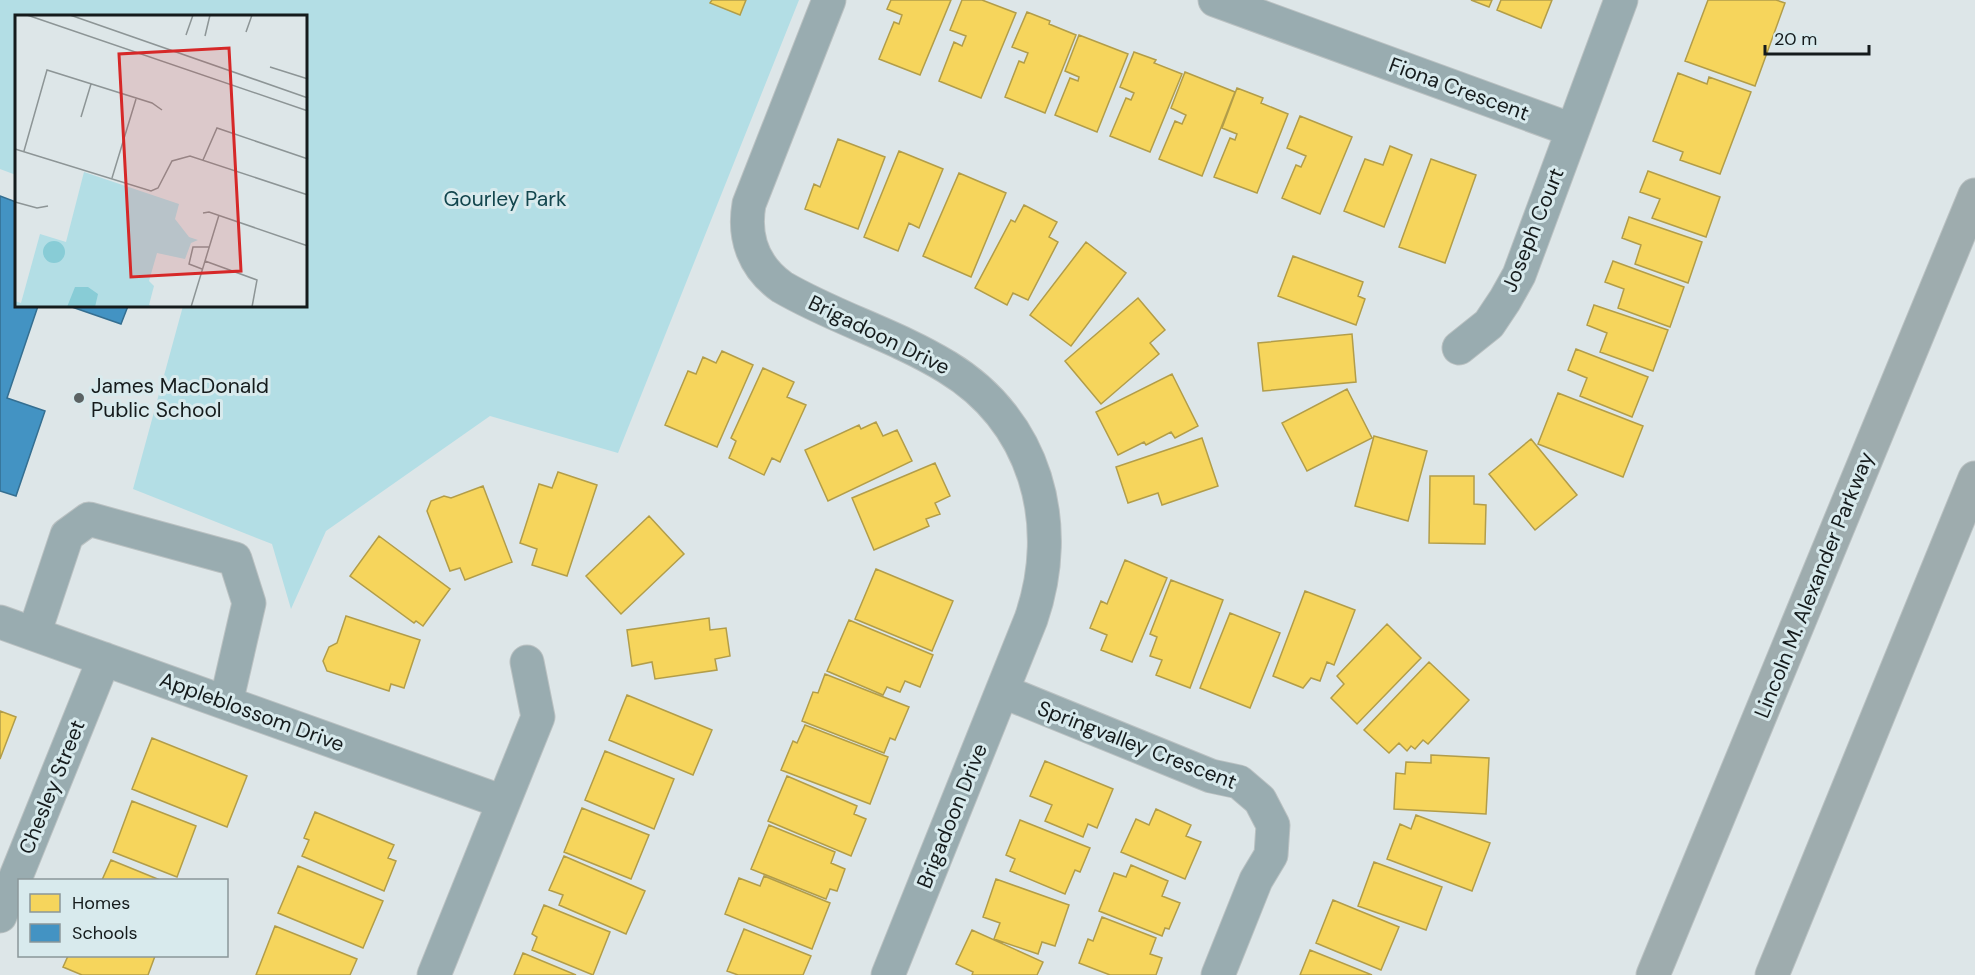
<svg xmlns="http://www.w3.org/2000/svg" width="1975" height="975" font-family="'DM Sans',sans-serif">
	<style>
		.green { fill: #b3dee5 }
		.homes { fill: #f6d55c; stroke: #b29d49; stroke-width: 1.5 }
		.schools { fill: #4393c3; stroke: #356f91; stroke-width: 1.5 }
		.lines { fill: none; stroke-linecap: round; stroke-linejoin: round }
		.minor-casing { stroke: #bac1c2; stroke-width: 35 }
		.highway-casing { stroke: #bac1c2; stroke-width: 35 }
		.minor { stroke: #99acb0; stroke-width: 33 }
		.highway { stroke: #9eacae; stroke-width: 33 }
		.poi-dot { fill: #5b6263; stroke: #d8eaed; stroke-width: 2 }
		.labels { text-anchor: middle; stroke-width: 6; stroke-linejoin: round; paint-order: stroke }
		.street-label { font-size: 21px; fill: #151b1c; stroke: #d8eaed }
		.park-label { font-size: 21px; fill: #13464e; stroke: #d8eaed }
		.poi-label { font-size: 21px; fill: #151b1c; stroke: #d8eaed; text-anchor: start }
		.inset-road { fill: none; stroke: #8d9596; stroke-width: 1.5 }
		.view { fill: #d62828; fill-opacity: 0.15; stroke: #d62828; stroke-width: 3 }
		.inset-edge { fill: none; stroke: #151b1c; stroke-width: 3 }
	</style>
	<rect width="100%" height="100%" fill="#dde6e8"/>
	<path class="green" d="M0,0H799L618,453L490,416L326,531L291,609L272,544L133,489L183,306H306V16H16V175L0,169Z"/>
	<path class="homes" d="M712,0H746L740,15L710,3Z
		M891,0H951L920,75L879,59L894,22L899,24L902,15L887,9Z
		M962,0H982L1016,13L981,98L939,81L954,42L962,46L966,36L950,30Z
		M1471,0H1492L1489,7Z
		M1501,0H1552L1541,28L1497,10Z
		M1708,0H1776L1785,3L1755,86L1685,61Z
		M1027,12L1050,21L1049,24L1076,35L1045,113L1005,97L1019,61L1024,63L1028,53L1012,47Z
		M1079,35L1128,54L1097,132L1055,115L1070,78L1078,81L1079,77L1065,71Z
		M1134,52L1156,60L1154,63L1182,74L1150,152L1110,136L1126,98L1131,100L1134,93L1120,87Z
		M1185,72L1235,92L1202,176L1159,159L1175,121L1182,124L1186,115L1171,108Z
		M1678,73L1707,84L1709,77L1751,92L1720,174L1680,160L1683,152L1653,141Z
		M1237,88L1263,98L1261,103L1288,114L1257,193L1214,177L1230,138L1235,140L1237,134L1222,128Z
		M1300,116L1352,137L1320,214L1282,198L1296,165L1301,167L1306,156L1287,148Z
		M838,139L885,157L858,229L805,209L814,184L820,187Z
		M1390,146L1412,155L1384,227L1344,211L1365,159L1383,165Z
		M899,151L943,169L919,228L909,223L898,251L864,237Z
		M1431,159L1476,175L1445,263L1399,247Z
		M1648,171L1720,197L1706,237L1652,218L1660,199L1640,192Z
		M959,173L1006,193L971,277L923,256Z
		M1024,205L1057,222L1049,237L1058,242L1028,300L1013,293L1007,305L975,288L1011,220L1015,222Z
		M1629,217L1702,242L1688,283L1635,264L1641,245L1622,238Z
		M1086,242L1126,273L1071,346L1030,315Z
		M1293,256L1363,282L1358,296L1365,299L1356,325L1278,296Z
		M1613,261L1684,287L1670,327L1618,308L1624,289L1605,282Z
		M1138,298L1165,330L1150,343L1159,354L1101,404L1065,361Z
		M1594,305L1668,330L1653,371L1600,352L1607,333L1587,325Z
		M1352,334L1356,382L1263,391L1258,343Z
		M1576,349L1648,377L1632,417L1580,396L1587,378L1568,370Z
		M722,351L753,365L717,447L665,425L688,371L696,374L703,357L716,363Z
		M763,368L794,382L787,397L806,405L780,462L772,458L764,475L729,458L736,441L731,438Z
		M1172,374L1198,426L1175,438L1171,432L1146,445L1144,442L1118,455L1096,412Z
		M1347,389L1372,438L1307,471L1282,423Z
		M1558,393L1643,426L1623,477L1538,444Z
		M876,422L883,436L897,430L912,461L828,501L805,450L859,425L861,429Z
		M1374,436L1427,451L1408,521L1355,506Z
		M1202,438L1218,486L1162,505L1158,493L1128,503L1116,467Z
		M1531,439L1577,495L1535,530L1489,474Z
		M935,463L950,496L935,503L940,514L926,519L929,526L874,550L852,498Z
		M558,472L597,485L567,576L532,565L537,549L520,543L539,484L552,488Z
		M1430,476H1474V504L1486,505L1485,544L1429,543Z
		M483,486L512,562L465,580L460,568L450,571L427,511L431,501L444,496L451,498Z
		M649,516L684,554L621,614L586,576Z
		M379,536L450,589L423,626L416,621L414,623L350,576Z
		M1125,560L1167,578L1132,662L1101,650L1107,635L1090,628L1101,601L1107,604Z
		M876,569L953,601L932,651L855,619Z
		M1171,580L1223,600L1190,688L1156,675L1162,660L1150,656L1157,637L1150,634Z
		M1305,591L1355,610L1334,665L1327,662L1320,681L1311,678L1303,688L1273,676Z
		M1230,613L1280,633L1250,708L1200,688Z
		M346,616L420,640L404,688L391,684L389,691L327,671L323,661L329,647L337,643Z
		M709,618L710,630L726,628L730,656L715,659L717,670L655,679L652,662L632,666L627,630Z
		M849,620L933,655L920,687L905,681L900,692L887,687L883,695L827,671Z
		M1387,624L1421,658L1357,724L1331,698L1344,684L1337,676Z
		M1429,662L1469,700L1428,744L1423,740L1415,749L1411,746L1407,751L1399,743L1389,753L1364,730Z
		M825,674L909,707L895,740L890,738L884,753L802,721L813,692L818,693Z
		M627,695L712,730L693,775L609,740Z
		M0,711L16,717L0,759Z
		M805,725L888,757L870,804L781,770L793,741L797,743Z
		M152,738L247,776L227,827L132,789Z
		M605,751L674,779L654,829L585,800Z
		M1431,755L1489,758L1486,814L1394,809L1396,773L1405,774L1406,762L1431,763Z
		M1045,761L1113,789L1097,828L1088,824L1083,837L1045,821L1052,805L1030,796Z
		M787,776L857,806L854,814L866,819L851,856L768,821Z
		M132,801L196,826L177,877L113,852Z
		M582,808L649,835L631,879L564,852Z
		M1156,809L1191,825L1186,836L1201,842L1185,879L1121,852L1136,819L1149,825Z
		M315,812L394,845L388,858L396,861L384,891L302,856L309,840L304,838Z
		M1416,815L1490,843L1472,891L1387,859L1400,824L1411,829Z
		M1020,820L1090,848L1080,872L1075,870L1065,894L1010,871L1015,859L1006,855Z
		M769,825L835,852L831,863L845,869L837,891L830,889L826,899L751,869Z
		M564,856L645,891L626,934L559,905L563,895L549,890Z
		M111,860L160,880H102Z
		M1374,862L1442,887L1426,930L1358,906Z
		M1131,865L1168,881L1162,896L1180,903L1169,929L1165,928L1162,936L1099,911L1114,873L1126,877Z
		M298,866L383,901L363,948L278,913Z
		M764,876L830,903L812,949L725,914L739,878L760,886Z
		M996,879L1069,905L1055,946L1042,942L1038,954L994,939L1000,923L983,917Z
		M1333,900L1399,927L1381,970L1316,943Z
		M544,905L610,932L593,975L532,950L537,937L532,934Z
		M1102,917L1156,938L1150,954L1162,958L1156,975H1110L1079,963L1088,939L1093,941Z
		M275,926L357,959L350,975H256Z
		M744,929L811,956L803,975H738L727,971Z
		M972,930L1043,962L1037,975H972L973,972L956,964Z
		M1310,950L1372,975H1300Z
		M523,953L576,975H514Z
		M68,956H155L148,975H82L63,967Z"/>
	<path class="schools" d="M0,196L16,202V306H38L7,398L45,411L16,496L0,491Z
		M69,306H128L121,324Z"/>
	<g class="lines">
		<g class="minor-casing">
			<path id="minor" d="M829,0L749,204C743,238 754,267 782,287C835,318 895,335 947,367C1036,421 1064,524 1031,619L888,975
				M1215,0L1572,130
				M1459,348L1489,324L1505,300L1519,275L1621,0
				M0,622L503,802
				M34,634L67,535L89,519L235,559L249,603L226,703
				M1002,691L1211,776L1239,782L1260,800L1273,825L1271,855L1256,880L1218,975
				M0,916L104,659
				M434,975L538,717L527,662"/>
		</g>
		<g class="highway-casing">
			<path id="highway" d="M1653,975L1975,195
				M1772,975L1975,478"/>
		</g>
		<use href="#minor" class="minor"/>
		<use href="#highway" class="highway"/>
	</g>
	<circle class="poi-dot" cx="79" cy="398" r="6"/>
	<g class="labels">
		<g class="street-label">
			<text transform="translate(1459 89) rotate(20)" y="7">Fiona Crescent</text>
			<text transform="translate(1533 230) rotate(-68)" y="7">Joseph Court</text>
			<text transform="translate(879 335) rotate(26)" y="7">Brigadoon Drive</text>
			<text transform="translate(1814 585) rotate(-68)" y="7">Lincoln M. Alexander Parkway</text>
			<text transform="translate(252 712) rotate(20)" y="7">Appleblossom Drive</text>
			<text transform="translate(1137 745) rotate(21)" y="7">Springvalley Crescent</text>
			<text transform="translate(52 787) rotate(-68)" y="7">Chesley Street</text>
			<text transform="translate(952 816) rotate(-68)" y="7">Brigadoon Drive</text>
		</g>
		<g class="park-label">
			<text x="505" y="206">Gourley Park</text>
		</g>
		<g class="poi-label">
			<text x="91" y="393">James MacDonald<tspan x="91" dy="24">Public School</tspan></text>
		</g>
	</g>
	<g transform="translate(15 15)">
		<rect width="292" height="292" fill="#dde6e8"/>
		<path d="M69,157L164,189L160,204L174,222L183,225L176,228L170,244L142,238L134,266L139,271L134,290L139,292H0V286L6,288L25,219L51,227Z" fill="#b3dee5"/>
		<path d="M28 237a11 11 0 1 1 22 0a11 11 0 1 1-22 0ZM60,272H73L83,279L80,292H52Z" fill="#88ccd6"/>
		<path class="inset-road" d="M12,0L293,96M55,0L293,83M231,17L237,0M171,20L178,0M190,21L195,0M255,52L293,64M66,102L76,69M0,134L136,176L143,173L157,146L175,141L293,180M9,136L32,55L137,88L147,95M188,145L202,113L293,144M97,163L121,84M0,187L22,193L33,191M188,198L194,197L293,231M190,246L242,265L237,292M187,254L174,249L178,232H194M176,292L204,200"/>
		<path class="view" d="M214,33L226,256L116,262L104,39Z"/>
		<rect width="292" height="292" class="inset-edge"/>
	</g>
	<rect x="18" y="879" width="210" height="78" fill="#d8eaed" stroke="#8a9799" stroke-width="1.5"/>
	<rect x="30" y="894" width="30" height="18" fill="#f6d55c" stroke="#8a9799" stroke-width="1.5"/>
	<text x="72" y="909" font-size="18" fill="#151b1c">Homes</text>
	<rect x="30" y="924" width="30" height="18" fill="#4393c3" stroke="#8a9799" stroke-width="1.5"/>
	<text x="72" y="939" font-size="18" fill="#151b1c">Schools</text>
	<path d="M1765 45v9h104v-9" fill="none" stroke="#151b1c" stroke-width="3"/>
	<text x="1774" y="45" font-size="18" fill="#151b1c" stroke="#d8eaed" stroke-width="4.5" paint-order="stroke">20 m</text>
</svg>
